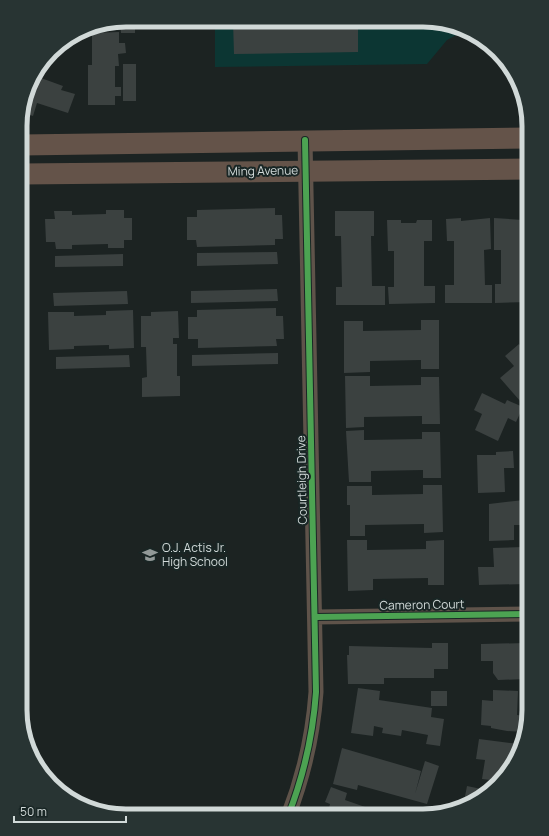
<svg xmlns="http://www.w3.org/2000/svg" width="549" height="836" font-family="Manrope,sans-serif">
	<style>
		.green { fill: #0c3633 }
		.building { fill: #3b4140 }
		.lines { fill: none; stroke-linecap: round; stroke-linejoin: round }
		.minor { stroke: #5f534a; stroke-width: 15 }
		.secondary { stroke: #645349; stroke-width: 21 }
		.cycleway-casing { stroke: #192625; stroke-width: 8 }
		.cycleway { stroke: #4ca352; stroke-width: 6 }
		.labels { text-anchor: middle; stroke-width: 4; stroke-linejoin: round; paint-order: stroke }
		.street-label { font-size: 12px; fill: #d1d9d8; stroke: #192625 }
		.poi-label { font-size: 12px; fill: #d1d9d8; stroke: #192625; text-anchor: start }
		.rim { fill: none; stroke: #d1d9d8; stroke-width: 5 }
	</style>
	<rect width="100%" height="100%" fill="#1c2322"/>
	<path class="green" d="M215,21L443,22L464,31L447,40L427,64L215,67Z"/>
	<path class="building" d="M135,20V33H121L120,21Z
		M233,21H358V52L234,54Z
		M119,32V43H125L126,53L118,54L119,66H115V87H121V96H115V105H88V65H92V33Z
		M73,36L69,49L58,45Z
		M123,64H136V101H123Z
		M41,78L63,86L61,90L75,94L68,113L37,103L33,116L21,112L29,87L37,90Z
		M275,208V215H282L283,239H275V245L197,247L196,240H187V217H197V210Z
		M106,210H124V218H132V240H124V248H108V244L72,245V249H56L55,242H46L45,219H55L54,211H72V215L106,214Z
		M335,211H374V236H371L372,286H385V305H336V287H342L341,236H335Z
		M461,218V221L490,218L491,249L484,250L485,285H492V303H445V285H454V241H447L446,219Z
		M494,218L523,220V218H529V302L495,303V284H501V250H494Z
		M387,220H401V223H416L417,220H432V241H424V286H435V303L389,304L388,287H394V251H388Z
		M277,252L278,264L197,266V253Z
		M123,254V266L55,267V256Z
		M277,289L278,301L191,303V291Z
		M127,291L128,304L54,306L53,293Z
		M276,308V316H283L284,339H276L277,346L198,348V339H188V317H197V310Z
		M133,310L134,348L109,349V345L74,346V349L49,350L48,312H74V316L106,315V311Z
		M178,311L179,338H173V344H177V376H180V396L142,397V378L147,377L146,347H141V316H151V312Z
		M421,320H439V369H421V360L370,361V372L344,373V321H363V331L421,330Z
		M519,344L529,356V395L521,402L500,378L514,366L505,356Z
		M278,353V364L192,366V355Z
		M129,355L130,367L56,369V357Z
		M345,376H370V386L421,385V377H439L440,424H422V416L364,417V427L346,428Z
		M482,393L505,404L507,400L523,407L516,422L508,418L498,441L475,430L482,414L474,410Z
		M364,430V440L422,439V432H440L441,478H423V470L371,471V482H349L346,431Z
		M513,451L514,468H504L505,492L478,493L477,455H496V452Z
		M423,485H442L443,532L424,533V524L365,525V536H350V505H347V486H372V495L423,494Z
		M524,500V525H514V540L489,541V504Z
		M347,540H367V550L426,549V541L444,540V585H428V578L373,579V590L348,591Z
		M523,547L526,584L479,585L478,567H494L493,548Z
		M432,643H448V669H434V678H384V684H348L347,655H349V646L432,648Z
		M526,643L525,679L498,680L493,673V661H481V644Z
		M358,688L380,691L379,700L432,708L431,717L444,719L440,746L426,744L428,735L402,730L401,736L382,733L383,728L374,726L373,736L351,733Z
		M493,690L518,691L517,715L525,716L523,732L507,731L491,728V726L481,725L482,700L493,701Z
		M431,691H447V706H431Z
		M479,739L519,744L507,774L498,781L482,779L485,760L476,759Z
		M342,748L421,771L415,794L425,761L439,766L427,804L358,785L357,790L333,784Z
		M467,786L486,790L465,807H463Z
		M331,787L347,793L345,800L391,816H322L325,807L329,808L330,804L325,802Z"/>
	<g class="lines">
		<path class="minor" d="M316,617L529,614
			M288,816C304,775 313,735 316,692L305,140"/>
		<path class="secondary" d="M21,145L529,138
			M21,174L529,169"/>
		<g class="cycleway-casing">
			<path id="cycleway" d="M316,617L529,614
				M288,816C304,775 313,735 316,692L305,140"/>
		</g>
		<use href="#cycleway" class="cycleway"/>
	</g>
	<defs>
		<g id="school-bare" transform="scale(1.2)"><path d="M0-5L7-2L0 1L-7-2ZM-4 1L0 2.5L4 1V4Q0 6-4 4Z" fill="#929998" stroke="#192625" stroke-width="2.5" paint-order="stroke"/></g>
	</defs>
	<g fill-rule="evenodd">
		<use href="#school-bare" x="150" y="555"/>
	</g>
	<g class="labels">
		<g class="street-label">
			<text transform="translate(263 171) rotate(-1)" y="4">Ming Avenue</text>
			<text transform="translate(302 480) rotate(-91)" y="4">Courtleigh Drive</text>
			<text transform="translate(422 605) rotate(-1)" y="4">Cameron Court</text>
		</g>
		<g class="poi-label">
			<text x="162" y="552">O.J. Actis Jr.<tspan x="162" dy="14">High School</tspan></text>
		</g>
	</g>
	<path d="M0 0H549V836H0ZM126 27H423A99 99 0 0 1 522 126V710A99 99 0 0 1 423 809H126A99 99 0 0 1 27 710V126A99 99 0 0 1 126 27Z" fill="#283433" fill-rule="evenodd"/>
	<path class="rim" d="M126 27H423A99 99 0 0 1 522 126V710A99 99 0 0 1 423 809H126A99 99 0 0 1 27 710V126A99 99 0 0 1 126 27Z"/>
	<path d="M14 816v6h112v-6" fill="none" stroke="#d1d9d8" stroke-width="2"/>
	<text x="20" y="816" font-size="12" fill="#d1d9d8" stroke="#192625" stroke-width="3" paint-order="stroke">50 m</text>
</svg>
